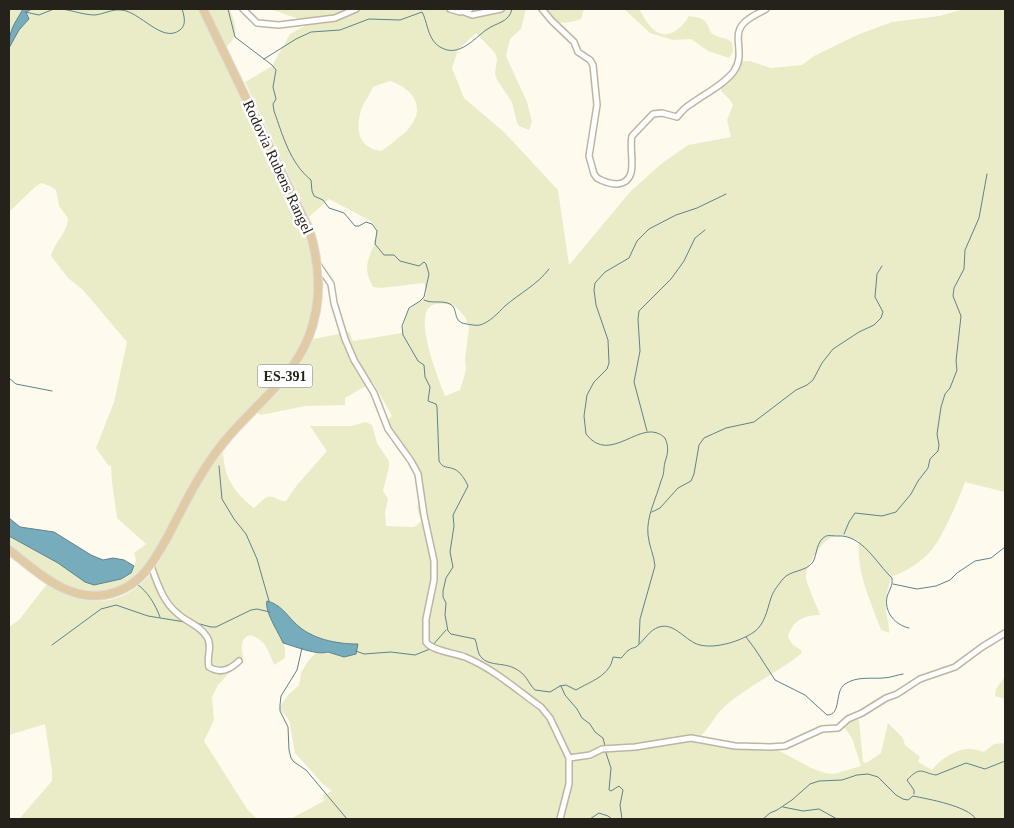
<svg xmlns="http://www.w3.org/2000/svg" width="1014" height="828" font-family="'Times New Roman',serif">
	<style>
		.green { fill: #eaecc8; fill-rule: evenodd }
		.water { fill: #77acbd; stroke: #5e838c }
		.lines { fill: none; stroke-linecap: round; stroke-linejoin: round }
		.stream { stroke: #5e838c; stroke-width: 1 }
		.street-casing { stroke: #bdb5a2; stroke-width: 8 }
		.primary-casing { stroke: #dcdcdb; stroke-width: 10 }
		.street { stroke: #fff; stroke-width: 5 }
		.primary { stroke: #e0cba5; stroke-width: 8 }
		.labels { text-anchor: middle; stroke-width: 5; stroke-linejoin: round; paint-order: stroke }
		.shield { fill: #fff; stroke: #66645f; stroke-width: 1 }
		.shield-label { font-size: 14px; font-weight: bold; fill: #25221b }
		.street-label { font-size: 15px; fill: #25221b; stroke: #fff }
	</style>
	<rect width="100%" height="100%" fill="#fffaee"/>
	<path class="green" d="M9,9H23L15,25L9,32Z
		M32,9H200L307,231L317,275L312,322L295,362L229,433L148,566L131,584L95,595L63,587L9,547V536L58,563L85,582L134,568L136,560L134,553L146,544L117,518L112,482L111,466L108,465L96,448L114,402L127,342L83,290L68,278L51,256C55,241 67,234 68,218L59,206L56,190L50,186L41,183L35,187L9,212V48L19,30L24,25L28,15L27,11Z
		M207,9H230C235,25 241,34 226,47Z
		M270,9H526L521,29L510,39L506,56L527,102L532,122L529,130L519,126L517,123L512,102L497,80L495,73L497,59L495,53L476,33L458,50L452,68L464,98L504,132L558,190L569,265L630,192L661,164L688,145L731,137L727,120L733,105L730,100L721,91C722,79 734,70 742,61H750L771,68L802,65L814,56L857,35L892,22L939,16L964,9H1005V492L965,482C958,501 943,537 930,552C920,563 905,572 891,577C888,588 885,598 886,609C886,617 890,625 889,633L881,630C871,601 856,572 859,541C834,529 824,539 812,560C809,564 805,573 806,578C807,585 817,606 820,615C804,615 792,621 788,637L792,644L802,651L801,654C777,673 748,686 725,706C714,716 709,730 697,739L699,741L776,749L811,768L825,773L834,774L861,766L852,738L844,727L851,721L859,720L863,762L866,763L881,753L888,723L903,738L905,745L920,757L918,762L932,770C939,760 955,750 967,749C972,748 979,751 984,752L994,744L1005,743V819H290L324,801L323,795L332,791L322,783L295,753L289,720L279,708L288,695L299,685L301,673L308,661L317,652L324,654L358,644C335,644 316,639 297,625C289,619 283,609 275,603L269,615L285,648V658L274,665C268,650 266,640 250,635C239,639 242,648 243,658L218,685L212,697L214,720L204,741L247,809L257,819H19L52,781V771L45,724L9,735V627L19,620L47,584C78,606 117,609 145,580C156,569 163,555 170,541C187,511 201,479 223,452C224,478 234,492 254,508C259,504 266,494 273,497C279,499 279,501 286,501L297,485L327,451L310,426H351L366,422L372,425L377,443L389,461V467L383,491L388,499L385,512L386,526L413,527L416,526L421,521L417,508L421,496L417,467L386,422L392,416L373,382L345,398V405L305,406L261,415L257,413C280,391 301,370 313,339L349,332L353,341L402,333C404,325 404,315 410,309C419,298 431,303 424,283L381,288L373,287C370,281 367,275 367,268C367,252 386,233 369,220L329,199L309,217L245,82L272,66L290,34L310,23ZM390,81C412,88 427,107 409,128C406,133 401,135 397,139C392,143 388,147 381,151C356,148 355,125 363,105C366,99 370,94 373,87ZM446,304L453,305L459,310L465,317L469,328L465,358L466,370L460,390L445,396C439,380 413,317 431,306C435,303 441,304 446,304Z
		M538,9H584L581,19C562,26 553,23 538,9Z
		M624,9H639C643,15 647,24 653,29C667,42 682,28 689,16C705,18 706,20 711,33C718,39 726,36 732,43L733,52L729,58L708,51L691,39L673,40L650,33Z
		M1004,678H1005V699L995,696L996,689Z"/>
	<path class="water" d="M23,9H32L26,12L29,19L19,30L9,48C9,29 14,25 23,9Z
		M9,518L20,527L54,532L91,555L103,560L113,558L124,560L134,566L131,573L121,579L94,585L85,582L58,563L9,536Z
		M267,601C280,604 286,614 295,623C311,639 336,644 358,644L356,654L344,657L328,652C318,656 294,646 283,643C279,633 264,611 267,601Z"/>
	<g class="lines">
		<path class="stream" d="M61,9C72,10 83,15 95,15C104,14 112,9 121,10C140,11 162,44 180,30C187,25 184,15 182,9
			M228,9L235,37L272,65L276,70L273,87L276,99L273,104L274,111C283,136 290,163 311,180L312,191L314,196L323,200L329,208L344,213L355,226H359L366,222L372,224L377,231L375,244L384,255H394L400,261L419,266L424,262L426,264L429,274L424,297L420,301L409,308L402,326L403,335L418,361L424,365L425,377L430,387L428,401L436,404L437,407L439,461C443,469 447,466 454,469C460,471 466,481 468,486L453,515L454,526L450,552L453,567L446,578L443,591V597L446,603L445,615L448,631L451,634L475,639C477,644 477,649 479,654C486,667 502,662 514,668C527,674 527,682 535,690L550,692L560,686
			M25,12L39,15L54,9
			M264,59L296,39L311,32L340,30L369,19L400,20L422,12C428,22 427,41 442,48C459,57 474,39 486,30C497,22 509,23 512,9
			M424,300C432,304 442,300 450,304C458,308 453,319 462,323C466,324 476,326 480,325C490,322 498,313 505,306C520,293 537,285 549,269
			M9,378L16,384L52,391
			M647,431L634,382L640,351L638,319L639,311L671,279L684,261L695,238L705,230
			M219,466L222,499L234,519L246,534L257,559L269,601
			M652,512L660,508L678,488L691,481L694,474L699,445L704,438L726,428L754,422L796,390L807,385L813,380L822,363L833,349L859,332L874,325L881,318L883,312L875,297L877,274L882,266
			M844,534L849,522L855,513L882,516L896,512L911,494L918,481L928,468L930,459L938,451L939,445L937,434L941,407L945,394L950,388L957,370L956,361L961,316L953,296L954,288L964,269L965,250L979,218L987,174
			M137,584C148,592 155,604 160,617
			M893,584L917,589L936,586L950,580L957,573L975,561L991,558L1005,547
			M196,623L211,627H216L251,610L257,609L270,612
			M746,637L755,649L775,680L805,695L827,715C842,715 834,691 845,684C857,676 871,679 883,678C890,678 896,675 903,674
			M639,644L640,619L655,566C654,555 649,546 648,535C646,517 656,499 661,481C665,472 663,470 665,462C668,453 669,447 665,438C642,415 611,467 586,434L584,416L587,395L594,382L607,369L609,363L608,340L596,305L594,290L595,283L605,272L629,258L637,241L649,229L676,215L697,208L726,194
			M52,645L101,609L116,605L148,616L185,622
			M432,646L446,630
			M302,648L297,670L281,696L280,705V711L288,727L289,750L291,758L294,762L306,770L347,819
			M356,651L364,654L391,652L415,655L430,649
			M560,686L566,685L576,690C591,681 610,676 613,657L621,658C624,656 626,651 629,650C631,648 634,648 636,647C644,641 649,630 659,627C675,622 686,642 700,645C716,649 741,641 754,632C765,624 767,610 771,598C773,591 779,584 783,579C790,570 806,572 813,562C817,555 816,541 826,536C829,535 834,536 837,536C862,534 876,563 892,578C893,586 889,590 887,597C884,612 895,625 909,628
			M561,686L565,695L577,709L582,718L590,724L595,732L603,738L605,746
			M605,750L611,768L609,790L611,791L619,786L623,790L620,805L622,819
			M914,794V790L907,780C921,765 922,773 936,775L966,763L985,769L1005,761
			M783,807L803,811L819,809L837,819
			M590,819L599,813L608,816L612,819
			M763,819L770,813L777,810L792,800L810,784L819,781L842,780L857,775L868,774L878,777L896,795L903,799L908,800L913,796C928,799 968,806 976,819"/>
		<g class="street-casing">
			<path id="street" d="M243,9L257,23L279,25L335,18L356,9
				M450,9L460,12L470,9
				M542,9L551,20L574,42L578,52L590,60L593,65L597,105L589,156L594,174L597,178C604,182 609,184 617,184C641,182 628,151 632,136L653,114L662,113L677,117C681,112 685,107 691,104C704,94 724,85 734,71C747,52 729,35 746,21C752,16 759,13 766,9
				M464,12L472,15L501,9
				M318,265L331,284L334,303L345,339L354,360L374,393L388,429L411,461L418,474L424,515L434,561V580L426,619V642C432,651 455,653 465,657C494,669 517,690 541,707L550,718L569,758V784L560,819
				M151,566C157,582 163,602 177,613C186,622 200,625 207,637C213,646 206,658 209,667C220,674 230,670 239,661
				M569,758L590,755L602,749L635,747L691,738L735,746L770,747L785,746L822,729L838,728L848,719L862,713L886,698L897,694L920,679L955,667L982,647L1005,633"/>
		</g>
		<g class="primary-casing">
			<path id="primary" d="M9,550C40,574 73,607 116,592C143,583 155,559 168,536C185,503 201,470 224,442C252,407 292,380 309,336C322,302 320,264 309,229L203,9"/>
		</g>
		<use href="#street" class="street"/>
		<use href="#primary" class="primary"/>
	</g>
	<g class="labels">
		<rect class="shield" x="257.5" y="364.5" width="55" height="23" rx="4"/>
		<g class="shield-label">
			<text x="285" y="381">ES-391</text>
		</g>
		<g class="street-label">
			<text transform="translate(278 167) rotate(65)" y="5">Rodovia Rubens Rangel</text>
		</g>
	</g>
	<rect width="1014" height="828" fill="none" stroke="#25221b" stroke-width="20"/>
</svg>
